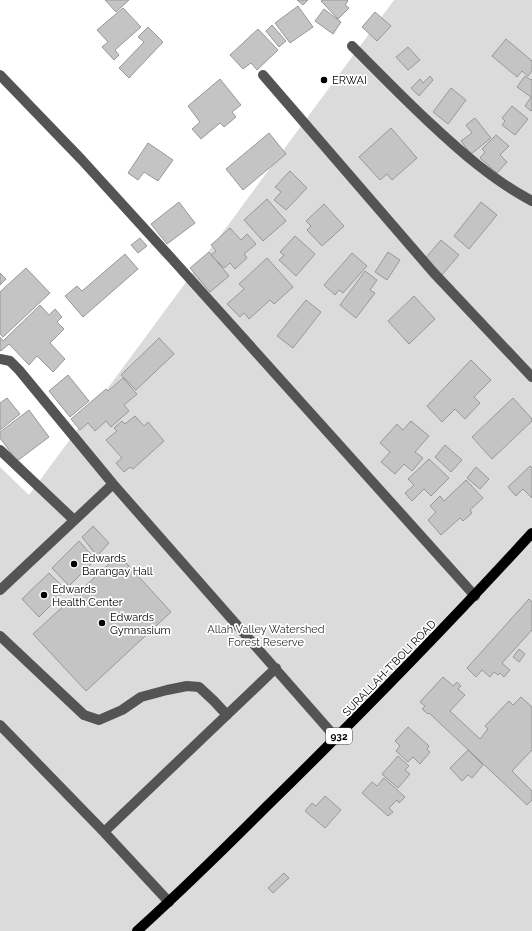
<svg xmlns="http://www.w3.org/2000/svg" width="532" height="931" font-family="Raleway,sans-serif">
	<style>
		.green { fill: #dbdbdb }
		.building { fill: #c4c4c4; stroke: #989898 }
		.lines { fill: none; stroke-linecap: round; stroke-linejoin: round }
		.major-casing { stroke: #dbdbdb; stroke-width: 12 }
		.minor { stroke: #545454; stroke-width: 10 }
		.major { stroke: #000; stroke-width: 10 }
		.poi-dot { fill: #000; stroke: #fff; stroke-width: 1.5 }
		.labels { text-anchor: middle; stroke-width: 3.5; stroke-linejoin: round; paint-order: stroke }
		.shield { fill: #fff; stroke: #4c4c4c; stroke-width: 1 }
		.shield-label { font-size: 10px; font-weight: bold; fill: #000 }
		.poi-label { font-size: 11px; fill: #000; stroke: #fff; text-anchor: start }
		.park-label { font-size: 11px; fill: #323232; stroke: #fff }
		.street-label { font-size: 11px; fill: #000; stroke: #fff }
	</style>
	<rect width="100%" height="100%" fill="#fff"/>
	<path class="green" d="M394,0H532V931H0V467L29,495Z"/>
	<path class="building" d="M105,0H129L116,12Z
		M297,0H308L303,5Z
		M322,0H347L348,1L345,5L349,8L338,19L321,1Z
		M298,6L313,27L290,43L275,23Z
		M123,8L141,27L115,50L119,55L114,60L102,47L108,42L97,30Z
		M324,9L341,22L333,34L315,21Z
		M375,12L391,26L377,41L362,27Z
		M272,25L286,41L279,47L266,31Z
		M148,27L163,42L129,78L119,68L144,42L138,37Z
		M258,29L278,50L257,70L251,63L243,69L230,55Z
		M506,39L532,61V71L528,76L522,71L517,77L492,56Z
		M408,47L420,60L408,70L396,57Z
		M430,76L433,80L419,96L411,88L420,79L423,83Z
		M525,76L531,80L532,79V110L531,111L525,106L531,97L517,87Z
		M220,79L241,105L232,112L236,117L224,127L220,123L201,139L192,129L200,122L188,106Z
		M451,88L466,100L448,124L433,112Z
		M512,106L528,119L515,135L502,125L505,121L502,118Z
		M475,118L491,138L471,154L461,141L472,133L466,125Z
		M391,128L417,158L392,180L387,174L380,180L359,157Z
		M269,133L286,154L243,190L226,169Z
		M496,135L509,146L500,155L507,162L497,173L480,158L485,152L482,149Z
		M148,143L173,160L158,181L144,172L138,180L128,173Z
		M290,171L307,188L286,210L274,200L281,192L275,187Z
		M267,199L286,221L263,241L244,220Z
		M179,202L195,223L167,244L151,224Z
		M481,202L497,215L469,249L454,236Z
		M324,204L344,226L322,246L307,230L311,226L306,221Z
		M230,228L241,240L247,234L256,244L244,254L247,258L235,269L230,263L224,268L211,255L216,251L211,245Z
		M295,236L315,254L296,276L279,260L284,255L280,252Z
		M140,238L147,246L138,253L131,245Z
		M441,240L459,255L441,276L423,261Z
		M209,252L229,276L210,292L190,268Z
		M388,252L400,260L387,280L375,272Z
		M352,253L367,266L343,293L339,290L335,295L324,285Z
		M125,254L138,269L83,317L65,296L77,286L82,291Z
		M267,258L293,287L274,304L270,300L249,319L244,313L240,317L227,304L244,289L239,284Z
		M26,268L50,293L3,337L0,334V292Z
		M365,271L377,280L370,290L375,293L356,318L340,305Z
		M0,273L6,279L0,285Z
		M414,296L435,319L409,344L388,321Z
		M306,300L321,312L293,348L277,336Z
		M40,305L49,315L55,309L62,317L57,322L64,329L50,343L65,359L53,372L37,356L29,365L9,344L1,351L0,350V337L3,341Z
		M159,338L174,354L136,390L121,375Z
		M471,360L491,380L474,397L480,403L465,419L455,409L442,422L427,406Z
		M68,375L89,401L70,417L49,391Z
		M123,378L137,394L124,405L129,411L111,427L106,421L95,431L88,423L80,430L71,419L106,389L108,391Z
		M7,398L20,414L0,430V403Z
		M513,398L532,419V421L492,459L472,437Z
		M29,410L49,437L17,461L0,438V432Z
		M135,416L144,426L148,422L164,441L133,469L130,467L124,472L116,463L122,458L106,440L117,431L114,428L122,421L125,424Z
		M411,421L429,436L415,452L423,458L412,471L404,464L395,474L381,462L390,452L380,443L397,424L403,430Z
		M445,445L462,460L451,472L435,457Z
		M429,459L449,478L431,496L424,489L412,501L405,493L414,485L408,479Z
		M530,466L532,468V498L523,489L516,496L508,487Z
		M476,467L489,479L480,489L467,478Z
		M466,480L483,498L470,510L472,513L463,521L460,518L441,535L428,520L436,512L430,506L440,496L444,501Z
		M93,526L109,543L97,556L82,537Z
		M79,541L87,550L96,559L69,586L52,568Z
		M119,555L171,612L86,691L33,634Z
		M49,573L66,590L39,617L22,599Z
		M529,599L532,602V630L502,663L510,670L504,677L500,673L498,675L494,672L490,677L482,670L476,677L467,668Z
		M519,649L525,654L519,662L513,657Z
		M443,677L453,686L457,682L461,686L458,689L465,695L450,711L480,739L488,729L485,726L509,701L513,705L521,697L532,707V750L512,771L532,791V800L527,805L429,713L428,714L422,709L425,706L420,702Z
		M408,727L429,746L427,749L430,752L420,764L413,757L408,762L396,751L400,746L395,741Z
		M468,750L483,765L472,778L468,775L462,781L450,768Z
		M398,756L409,766L405,770L410,774L398,788L382,774Z
		M384,778L405,797L399,803L397,800L389,808L393,812L388,816L362,793L372,782L377,786Z
		M325,796L341,810L325,828L305,811L312,803L316,806Z
		M284,873L289,878L273,893L268,888Z"/>
	<g class="lines">
		<g class="major-casing">
			<path id="major" d="M137,931C181,891 224,849 266,807C357,718 446,627 532,533"/>
		</g>
		<path class="minor" d="M352,46C378,72 403,98 430,123C461,152 494,181 532,201
			M0,75L81,159L173,260L475,596
			M263,75L433,272L532,377
			M0,359L10,361L19,370L113,484L337,739
			M0,450L74,520
			M0,590L113,484
			M0,636L84,715L99,720L122,710L141,697L167,690L187,686L199,687L214,701L227,715
			M0,725L104,832L169,902
			M104,832L276,668"/>
		<use href="#major" class="major"/>
	</g>
	<g class="poi-dot">
		<circle cx="324" cy="80" r="4"/>
		<circle cx="74" cy="564" r="4"/>
		<circle cx="44" cy="595" r="4"/>
		<circle cx="102" cy="623" r="4"/>
	</g>
	<g class="labels">
		<rect class="shield" x="326" y="728" width="26" height="16" rx="3"/>
		<g class="shield-label">
			<text x="339" y="740">932</text>
		</g>
		<g class="poi-label">
			<text x="332" y="84">ERWAI</text>
			<text x="82" y="562">Edwards<tspan x="82" dy="13">Barangay Hall</tspan></text>
			<text x="52" y="593">Edwards<tspan x="52" dy="13">Health Center</tspan></text>
			<text x="110" y="621">Edwards<tspan x="110" dy="13">Gymnasium</tspan></text>
		</g>
		<g class="park-label">
			<text x="266" y="633">Allah Valley Watershed<tspan x="266" dy="13">Forest Reserve</tspan></text>
		</g>
		<g class="street-label">
			<text transform="translate(389 668) rotate(-46)" y="4">SURALLAH-T'BOLI ROAD</text>
		</g>
	</g>
</svg>
